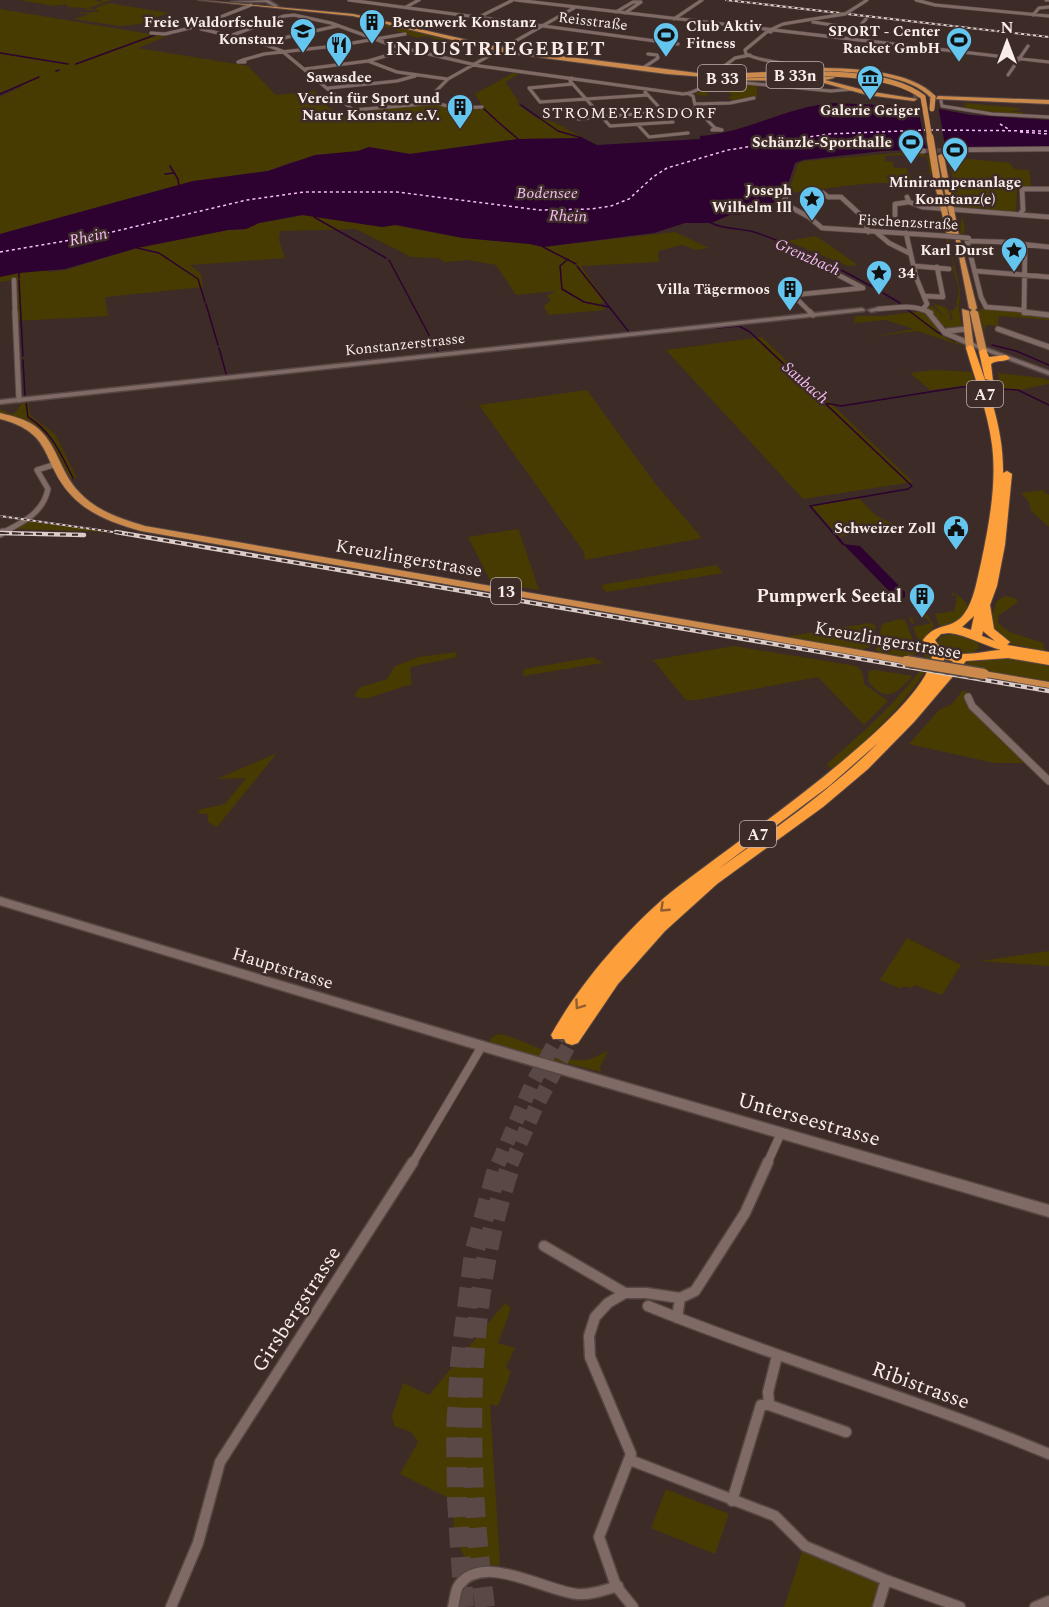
<svg xmlns="http://www.w3.org/2000/svg" width="1049" height="1607" font-family="Spectral,serif">
	<style>
		.green { fill: #483b02; fill-rule: evenodd }
		.water { fill: #2d0230 }
		.pier { fill: #3d2b28 }
		.lines { fill: none; stroke-linecap: round; stroke-linejoin: round }
		.stream-far1 { stroke: #2d0230; stroke-width: 1.5 }
		.stream { stroke: #2d0230; stroke-width: 2 }
		.ferry { stroke: #f6bef7; stroke-width: 1.5; stroke-dasharray: 3 3; stroke-linecap: butt }
		.street-tunnel { stroke: #594845; stroke-width: 4.5; stroke-dasharray: 4.5 2; stroke-linecap: butt }
		.primary-tunnel { stroke: #594845; stroke-width: 5; stroke-dasharray: 5 3; stroke-linecap: butt }
		.highway-tunnel-far1 { stroke: #594845; stroke-width: 15; stroke-dasharray: 15 8; stroke-linecap: butt }
		.highway-tunnel { stroke: #594845; stroke-width: 20; stroke-dasharray: 20 10; stroke-linecap: butt }
		.street-far5-casing { stroke: #564744; stroke-width: 4 }
		.street-far4-casing { stroke: #564744; stroke-width: 6 }
		.street-far3-casing { stroke: #564744; stroke-width: 7 }
		.street-far2-casing { stroke: #564744; stroke-width: 9 }
		.street-far1-casing { stroke: #564744; stroke-width: 10 }
		.street-casing { stroke: #564744; stroke-width: 13 }
		.secondary-casing { stroke: #564744; stroke-width: 3 }
		.primary-casing { stroke: #564744; stroke-width: 2 }
		.highway-casing { stroke: #564744; stroke-width: 2 }
		.street-far5 { stroke: #7f6a66; stroke-width: 3 }
		.street-far4 { stroke: #7f6a66; stroke-width: 4.5 }
		.street-far3 { stroke: #7f6a66; stroke-width: 5 }
		.street-far2 { stroke: #7f6a66; stroke-width: 7 }
		.street-far1 { stroke: #7f6a66; stroke-width: 8 }
		.street { stroke: #7f6a66; stroke-width: 10 }
		.secondary { fill: #7f6a66; fill-rule: evenodd }
		.primary { fill: #cb8a4c; fill-rule: evenodd }
		.highway { fill: #fd9f3a; fill-rule: evenodd }
		.rail-far1-casing { stroke: #d9ccc9; stroke-width: 2 }
		.rail-casing { stroke: #d9ccc9; stroke-width: 4.5 }
		.rail-far1 { stroke: #3d2b28; stroke-width: 1.5; stroke-dasharray: 3; stroke-linecap: butt }
		.rail { stroke: #3d2b28; stroke-width: 2; stroke-dasharray: 6; stroke-linecap: butt }
		.street-bridge-far1-casing { stroke: #564744; stroke-width: 4; stroke-linecap: butt }
		.street-bridge-casing { stroke: #564744; stroke-width: 6; stroke-linecap: butt }
		.primary-bridge-far2-casing { stroke: #564744; stroke-width: 6; stroke-linecap: butt }
		.primary-bridge-far1-casing { stroke: #564744; stroke-width: 8; stroke-linecap: butt }
		.primary-bridge-casing { stroke: #564744; stroke-width: 13; stroke-linecap: butt }
		.street-bridge-far1 { stroke: #7f6a66; stroke-width: 3 }
		.street-bridge { stroke: #7f6a66; stroke-width: 4.5 }
		.primary-bridge-far2 { stroke: #cb8a4c; stroke-width: 5 }
		.primary-bridge-far1 { stroke: #cb8a4c; stroke-width: 7 }
		.primary-bridge { stroke: #cb8a4c; stroke-width: 10 }
		.oneway { stroke: #935f30 }
		.labels { text-anchor: middle; stroke-width: 5; stroke-linejoin: round; paint-order: stroke }
		.far-street-label { font-size: 15px; fill: #f9edea; stroke: #3d2b28 }
		.far-poi-label { font-size: 15px; font-weight: bold; fill: #f9edea; stroke: #3d2b28; text-anchor: end }
		.shield { fill: #3d2b28; stroke: #c1b3b0; stroke-width: 1.5 }
		.shield-label { font-size: 16px; font-weight: bold; fill: #f9edea }
		.far-neighbourhood-label { font-size: 16px; letter-spacing: 1.5px; fill: #f9edea; stroke: #3d2b28 }
		.far-water-label { font-size: 16px; font-style: italic; fill: #f6bef7; stroke: #3d2b28 }
		.street-label { font-size: 18px; fill: #f9edea; stroke: #3d2b28 }
		.poi-label { font-size: 18px; font-weight: bold; fill: #f9edea; stroke: #3d2b28; text-anchor: end }
		.far-district-label { font-size: 20px; font-weight: bold; letter-spacing: 1.5px; fill: #f9edea; stroke: #3d2b28 }
		.near-street-label { font-size: 21px; fill: #f9edea; stroke: #3d2b28 }
	</style>
	<rect width="100%" height="100%" fill="#3d2b28"/>
	<path class="green" d="M19,0H93L102,2V0H111L89,8L95,10L96,8L109,3L168,13L140,24L119,26L74,19L90,14L73,13L97,12L99,10H85L88,9L86,8L68,7L66,4L54,6Z
		M0,9L162,36L165,37L138,48L248,66L276,95L314,91L328,107L354,122L366,119L356,111L431,104L457,109L483,107L475,94L513,73L519,74L505,82L519,102L517,104L535,117L554,122L583,138L518,139L410,154L369,147L358,151L291,162L268,171L167,188L0,234V97L23,86H18L0,93Z
		M352,16L484,49C465,47 447,45 428,41L435,39L427,36L418,38Z
		M712,81L757,85V97L734,101L727,97L733,96L728,92L741,89C739,89 718,86 716,86L719,90L707,92L708,96L695,95Z
		M965,103L1019,108L1020,110L1009,112H1022L1024,115L964,109Z
		M921,151L924,155L930,156L933,174L907,172L912,178H916L912,186C882,177 820,191 788,193L798,164L805,161ZM900,155L927,157L930,173L908,172L907,168H894L893,162L885,161V156Z
		M949,157L1010,163L1014,169L1029,170L1031,186L1017,188L1016,212L959,207L954,204L951,189L954,190Z
		M317,213L382,227L395,225L463,238L530,244L543,247L675,232L709,248L696,250L682,245L658,251L659,262L581,266L606,302L600,303L605,310L548,315L544,306L551,300L547,296L555,291L516,295L496,265L468,260L445,262L438,258L411,257L356,229L280,231L279,240L285,258L190,265L201,274L203,287L105,297L108,316L16,321L14,280L0,282V272L41,269L49,272L66,270L137,248L228,230L246,229L259,223Z
		M962,216L965,228L961,241L979,311L984,307C1006,309 1027,314 1049,316V320L999,316L998,326L985,325V333C974,296 955,255 962,216Z
		M942,224H944L946,228L960,290L959,310L962,328C939,331 942,321 927,308L932,306L947,320L933,304L947,307L944,308L948,309L951,318L949,320H951L953,318L950,311L954,310V308L958,305L956,304L959,290L952,266L954,265Z
		M816,236L858,265L848,266L787,241Z
		M920,311L930,317L942,334L966,347L917,331L869,337L914,329L885,320L854,323L855,316H883Z
		M762,337L913,482L803,499L666,350Z
		M935,370L972,372L975,385L930,390L910,373Z
		M998,373L1042,378L1049,380V384C1031,387 1019,392 1000,390Z
		M587,390L654,482L702,538L585,560L584,552L479,405Z
		M28,401L31,416L55,434L77,478H70C50,439 47,422 0,414V409L11,414L15,413L23,402Z
		M1042,490L1049,495V527L1031,511L1029,502L1021,493Z
		M859,498L875,515L899,527L839,537L812,506Z
		M28,522H32L110,532L16,529Z
		M518,529L519,531L539,590L491,582L468,537Z
		M716,565L723,573L606,592L601,585Z
		M952,593C958,594 968,602 968,609L959,623L940,628L935,614L954,611L957,596L952,595Z
		M1005,596L1015,598L1018,602L998,616V623L1010,632L1043,643L1045,651L1012,644L995,635L990,621L997,601Z
		M927,614L934,625C926,644 928,639 933,658C909,702 871,735 834,770L826,765C862,733 899,701 927,661L913,627L931,623L923,615L912,618L915,624L911,623L909,618Z
		M900,619L905,620L917,650L914,655L916,659L879,653L876,650L882,624Z
		M870,623L876,626L870,647L861,650L784,637Z
		M954,632L978,641L979,648C969,659 947,656 938,644L939,638Z
		M734,646L856,666L862,671L864,684L888,701L864,725L818,677L696,700H686L653,660Z
		M456,652L457,657L410,667L412,684L365,699L354,696L359,688L387,679L395,666L419,657Z
		M1002,656L1049,663V682L957,667L966,663Z
		M593,657L603,663L523,676L524,669Z
		M875,670L913,676C898,692 886,705 868,681L869,671Z
		M963,690L967,692L965,698L1027,763H994L909,744L939,710L952,704Z
		M277,753L217,827L208,822V814H200L198,810L225,804L246,778L217,779Z
		M907,938L961,965L942,995L914,985L912,988L903,986L901,989L880,980Z
		M1049,951V966L980,961Z
		M498,1034C524,1037 565,1067 590,1059C596,1057 602,1053 608,1051L600,1067L601,1072L497,1046L490,1042L491,1038Z
		M505,1303L511,1308L498,1343L515,1348L506,1367L511,1372L498,1406L490,1404L500,1565L469,1566L454,1536L453,1500L400,1474L418,1442L411,1432L394,1426L392,1416L403,1383L429,1395Z
		M666,1489L729,1514L715,1554L651,1528Z
		M803,1549L879,1582L872,1607H784Z"/>
	<path class="water" d="M834,103L928,107L971,115L1049,120V147H969L959,145L952,148L882,151L803,160L795,163L787,187L778,201L740,215H730L711,223H685L654,233L543,247L530,244L463,238L396,225L382,227L302,215L259,223L246,229L228,230L137,248L65,269L19,273L0,277V234L193,181L268,171L315,155L358,151L369,147L410,154L518,139L583,138L597,145L700,139V136C746,133 788,106 834,103Z
		M843,544L860,546L905,592V597L902,599L894,596Z"/>
	<path class="pier" d="M917,104L938,105L946,151L927,152Z"/>
	<g class="lines">
		<path class="stream-far1" d="M0,53L68,64
			M76,64L155,35
			M56,71L59,70
			M0,94L39,77
			M521,105L558,131L582,138
			M483,108L496,120
			M497,121L518,139
			M170,166L178,179L179,186
			M165,174L174,173
			M314,217L386,258
			M711,223C726,230 742,228 757,233C807,250 855,276 900,303
			M543,247L576,264
			M137,248L159,253L198,279L205,302
			M568,259L560,266L562,289L584,302L609,307
			M389,260L438,352
			M577,266L629,332L710,325
			M19,273V278
			M19,280L23,356
			M206,304L218,345
			M908,310L937,332L955,341
			M716,328L739,326L750,332L912,486L908,489L810,506L834,534
			M992,345L1016,351L1049,365
			M219,348L227,377
			M23,360L25,396
			M1000,389L1018,390L1049,405
			M26,402L28,417C52,432 61,454 73,478
			M825,403L841,406L961,387H979"/>
		<path class="stream" d="M833,532L843,544"/>
		<path class="ferry" d="M1000,124L1010,130
			M930,130L1049,131
			M1020,132L1049,134
			M0,252L95,236L247,200L304,192H397L539,210L591,209L611,206L629,199L653,177L667,168L728,150L828,134L925,130"/>
		<path class="street-tunnel" d="M924,151L952,150"/>
		<path class="primary-tunnel" d="M913,97L938,98"/>
		<path class="highway-tunnel-far1" d="M498,1164L531,1086L559,1035
			M511,1164L536,1107L572,1039"/>
		<path class="highway-tunnel" d="M464,1607L457,1500L456,1430L460,1363L474,1253L499,1162
			M485,1607C466,1463 463,1301 512,1162"/>
		<g class="street-far5-casing">
			<path id="street-far5" d="M349,0L678,44
				M516,0L1049,62
				M916,0L935,5L1049,16
				M1046,0H1049
				M861,4L867,0
				M251,5L205,23L201,29L261,43L282,51L353,110L436,103L455,108L482,107
				M406,7L419,0
				M616,12L633,2H641L625,13
				M1033,15L1039,8L1049,7
				M479,17L513,0
				M674,19L702,0
				M813,22L858,29
				M772,29L783,24L807,20
				M855,31L866,19
				M771,32L768,31L745,50L746,54C765,64 788,60 807,71
				M151,33L165,34L202,25
				M230,36L284,16L294,15L331,23L394,46L480,66L683,94C699,93 703,83 718,80
				M261,43L337,26
				M243,60L245,62H238Z
				M243,60L264,54L335,46L405,34
				M368,61L397,72L447,79
				M723,67L735,58L750,55
				M643,68L658,58L657,55L648,54
				M305,69L368,61L406,50
				M1008,75L1028,46
				M572,78L570,81L610,126L673,122L645,92L647,89
				M715,80L831,91L854,89
				M572,84L529,88L540,102L648,95
				M329,88L397,81L415,76
				M689,94L693,96L696,109L715,128
				M941,101L942,106L992,114L1049,117
				M436,103V91L448,79L574,8
				M695,104L730,103L754,98
				M573,113H566L564,110H571L576,117H581
				M576,117L578,119L696,109
				M638,125L649,137L688,133
				M715,128L722,130H712Z"/>
		</g>
		<g class="street-far4-casing">
			<path id="street-far4" d="M952,150L1049,149
				M921,151H924
				M823,193L828,197H841L864,218L868,232
				M787,195L783,203L809,217L822,228L946,236
				M907,197L909,202L922,207L1049,217
				M1020,214L1023,210L1022,189H1049
				M895,215V204L909,202
				M876,232L889,243L909,253
				M906,233L916,277L927,304L923,309
				M1000,242L1049,247
				M1004,242L967,241L981,297L986,307L1023,310
				M1025,245L1024,313H1030
				M915,266L949,269
				M975,271L1049,277
				M14,280L15,313
				M924,296L943,297L937,267
				M879,309C897,307 914,304 931,313
				M811,313L793,295L863,288L819,265"/>
		</g>
		<g class="street-far3-casing">
			<path id="street-far3" d="M15,312L19,400
				M810,312L813,315
				M928,312L945,333L971,344
				M1024,312L1049,315
				M998,329L1049,347
				M947,331L968,329
				M0,534C21,523 43,514 48,489L37,470L56,464"/>
		</g>
		<g class="street-far2-casing">
			<path id="street-far2" d="M0,534L3,532
				M968,697L972,706L1049,781"/>
		</g>
		<g class="street-far1-casing">
			<path id="street-far1" d="M412,1164L482,1046
				M767,1164L781,1133"/>
		</g>
		<g class="street-casing">
			<path id="street" d="M544,1246L625,1293
				M648,1306C780,1360 918,1399 1049,1454
				M677,1318L680,1298
				M777,1356L768,1392L769,1405L846,1432
				M630,1460L775,1516L805,1546L886,1580L878,1607
				M732,1501L761,1405H769
				M886,1580L960,1607
				M171,1607L198,1543L220,1462L413,1162
				M453,1607C455,1600 455,1590 459,1585C484,1552 545,1591 577,1594C591,1595 605,1590 618,1586
				M633,1607L616,1586L599,1537L631,1454L590,1357L589,1336L595,1317L608,1303L625,1293H646L680,1298L695,1291L745,1213L768,1162
				M1035,1607L1049,1601"/>
		</g>
		<g class="secondary-casing">
			<path id="secondary" d="M268,0L278,6L275,7L266,2H231Z
				M879,307L882,309L881,310L871,312L868,310Z
				M862,308L865,310L864,311L0,404V400Z
				M969,343H973L1049,371V375L969,345Z
				M0,897L482,1041L1049,1205V1217L482,1051L0,905Z"/>
		</g>
		<g class="primary-casing">
			<path id="primary" d="M198,0L353,14L507,49L721,76L718,78L667,74L507,53L353,16Z
				M811,68C846,68 912,69 936,97L931,98C908,73 850,71 818,72C809,72 798,76 790,73Z
				M832,72L835,74L834,78L825,80L867,91L917,99L914,101L867,95L817,81L723,80L720,78L723,76L821,77L829,76Z
				M938,96L1049,100V104L936,99Z
				M941,154L944,156L959,236L977,308L975,310L978,312L987,352L983,354L979,352L970,312L972,310L969,308L955,236L953,234L950,236L947,234L935,186L938,184L941,186L953,233L938,156Z
				M962,309L969,311L974,348L970,350L966,348Z
				M0,413C12,416 25,419 35,426C57,442 60,473 79,492C96,511 122,519 145,526L906,658L911,661L906,664L141,531C116,524 90,515 72,496C40,462 55,433 0,419Z
				M984,671L1049,682V688L980,676L979,674Z"/>
		</g>
		<g class="highway-casing">
			<path id="highway" d="M970,345L974,348C988,389 1004,429 1003,473L1007,471L1012,474L1005,545L997,586L990,605L994,629L1010,642L1007,645L1049,652V665L1008,658L966,661L914,722L868,769L823,807L717,884L665,931L618,984L578,1043L572,1045L566,1043L564,1039H553L551,1035C579,985 621,936 664,898C712,857 936,710 932,653L923,640C937,621 951,631 964,614C974,601 977,579 981,563C989,525 997,483 992,445C988,412 975,380 966,348ZM974,616L971,630L962,627ZM983,631L984,632L995,641L982,636ZM949,633C967,635 983,645 1001,650C980,651 947,663 935,640L941,634ZM944,659L953,661L940,674ZM879,742C830,791 773,830 717,870L829,786Z
				M983,349L986,350L989,357L1006,355L1010,358C1005,363 997,359 991,364L993,381L985,379L979,352Z"/>
		</g>
		<use href="#street-far5" class="street-far5"/>
		<use href="#street-far4" class="street-far4"/>
		<use href="#street-far3" class="street-far3"/>
		<use href="#street-far2" class="street-far2"/>
		<use href="#street-far1" class="street-far1"/>
		<use href="#street" class="street"/>
		<use href="#secondary" class="secondary"/>
		<use href="#primary" class="primary"/>
		<use href="#highway" class="highway"/>
		<g class="rail-far1-casing">
			<path id="rail-far1" d="M726,0L1049,37
				M0,516L127,534
				M0,533L35,534"/>
		</g>
		<g class="rail-casing">
			<path id="rail" d="M116,532L1049,691
				M0,533L84,535"/>
		</g>
		<use href="#rail-far1" class="rail-far1"/>
		<use href="#rail" class="rail"/>
		<g class="street-bridge-far1-casing">
			<path id="street-bridge-far1" d="M807,20L845,14L861,4"/>
		</g>
		<g class="street-bridge-casing">
			<path id="street-bridge" d="M946,236L969,238"/>
		</g>
		<g class="primary-bridge-far2-casing">
			<path id="primary-bridge-far2" d="M718,76C772,76 880,63 923,97L930,139
				M932,109L933,97"/>
		</g>
		<g class="primary-bridge-far1-casing">
			<path id="primary-bridge-far1" d="M930,137L938,186"/>
		</g>
		<g class="primary-bridge-casing">
			<path id="primary-bridge" d="M906,661L984,674"/>
		</g>
		<use href="#street-bridge-far1" class="street-bridge-far1"/>
		<use href="#street-bridge" class="street-bridge"/>
		<use href="#primary-bridge-far2" class="primary-bridge-far2"/>
		<use href="#primary-bridge-far1" class="primary-bridge-far1"/>
		<use href="#primary-bridge" class="primary-bridge"/>
	</g>
	<defs><path id="oneway-chevron" d="M-2-3.5L2.5 0L-2 3.5" fill="none" stroke-width="1.6" stroke-linecap="round" stroke-linejoin="round" transform="scale(1.5)"/></defs>
	<g class="oneway">
		<use href="#oneway-chevron" transform="translate(664 908) rotate(137)"/>
		<use href="#oneway-chevron" transform="translate(579 1005) rotate(125)"/>
	</g>
	<defs>
		<g id="building-pin" transform="scale(1.35)"><path d="M0 17L-7.5 6A9.5 9.5 0 1 1 7.5 6Z" fill="#64c5ee" stroke="#3d2b28"/><path d="M-4-6H4V6H1V3H-1V6H-4ZM-2.5-4.3h1.7v1.8h-1.7ZM.8-4.3h1.7v1.8H.8ZM-2.5-1h1.7V.8h-1.7ZM.8-1h1.7V.8H.8Z" fill="#111"/></g>
		<g id="school-pin" transform="scale(1.35)"><path d="M0 17L-7.5 6A9.5 9.5 0 1 1 7.5 6Z" fill="#64c5ee" stroke="#3d2b28"/><path d="M0-5L7-2L0 1L-7-2ZM-4 1L0 2.5L4 1V4Q0 6-4 4Z" fill="#111"/></g>
		<g id="stadium-pin" transform="scale(1.35)"><path d="M0 17L-7.5 6A9.5 9.5 0 1 1 7.5 6Z" fill="#64c5ee" stroke="#3d2b28"/><path d="M0-5a6.5 5 0 1 0 0 10a6.5 5 0 1 0 0-10ZM-3.5-1.8h7v3.6h-7Z" fill="#111"/></g>
		<g id="restaurant-pin" transform="scale(1.35)"><path d="M0 17L-7.5 6A9.5 9.5 0 1 1 7.5 6Z" fill="#64c5ee" stroke="#3d2b28"/><path d="M-5-6h1v4h1v-4h1v4h1v-4h1v5L-1.5 .5V6h-2V.5L-5-1ZM5-6V6H3V1.5H1.5Q1.5-4 5-6Z" fill="#111"/></g>
		<g id="museum-pin" transform="scale(1.35)"><path d="M0 17L-7.5 6A9.5 9.5 0 1 1 7.5 6Z" fill="#64c5ee" stroke="#3d2b28"/><path d="M0-6L6-3V-2H-6V-3ZM-5-1h2V3h-2ZM-1-1h2V3h-2ZM3-1h2V3H3ZM-6 4H6V6H-6Z" fill="#111"/></g>
		<g id="sight-pin" transform="scale(1.35)"><path d="M0 17L-7.5 6A9.5 9.5 0 1 1 7.5 6Z" fill="#64c5ee" stroke="#3d2b28"/><path d="M0-6L1.8-2.2L6-1.7L2.9 1.2L3.7 5.4L0 3.3L-3.7 5.4L-2.9 1.2L-6-1.7L-1.8-2.2Z" fill="#111"/></g>
		<g id="civic-pin" transform="scale(1.35)"><path d="M0 17L-7.5 6A9.5 9.5 0 1 1 7.5 6Z" fill="#64c5ee" stroke="#3d2b28"/><path d="M-.6-6.5H3V-4.5H.6V-3L4-1V1h2V6H-6V1h2V-1L-.6-3ZM-1.2 2.5V6h2.4V2.5Z" fill="#111"/></g>
	</defs>
	<g fill-rule="evenodd">
		<use href="#building-pin" x="372" y="22"/>
		<use href="#school-pin" x="303" y="31"/>
		<use href="#stadium-pin" x="666" y="35"/>
		<use href="#stadium-pin" x="959" y="40"/>
		<use href="#restaurant-pin" x="339" y="45"/>
		<use href="#museum-pin" x="870" y="78"/>
		<use href="#building-pin" x="460" y="107"/>
		<use href="#stadium-pin" x="911" y="142"/>
		<use href="#stadium-pin" x="955" y="150"/>
		<use href="#sight-pin" x="812" y="199"/>
		<use href="#sight-pin" x="1014" y="250"/>
		<use href="#sight-pin" x="879" y="273"/>
		<use href="#building-pin" x="790" y="289"/>
		<use href="#civic-pin" x="956" y="528"/>
		<use href="#building-pin" x="922" y="596"/>
	</g>
	<g class="labels">
		<g class="far-street-label">
			<text transform="translate(593 21) rotate(7)" y="5">Reisstraße</text>
			<text transform="translate(908 222) rotate(3)" y="5">Fischenzstraße</text>
			<text transform="translate(405 344) rotate(-6)" y="5">Konstanzerstrasse</text>
		</g>
		<g class="far-poi-label">
			<text x="284" y="27">Freie Waldorfschule<tspan x="284" dy="17">Konstanz</tspan></text>
			<text x="392" y="27" text-anchor="start">Betonwerk Konstanz</text>
			<text x="686" y="31" text-anchor="start">Club Aktiv<tspan x="686" dy="17">Fitness</tspan></text>
			<text x="940" y="36">SPORT - Center<tspan x="940" dy="17">Racket GmbH</tspan></text>
			<text x="339" y="82" text-anchor="middle">Sawasdee</text>
			<text x="440" y="103">Verein für Sport und<tspan x="440" dy="17">Natur Konstanz e.V.</tspan></text>
			<text x="870" y="115" text-anchor="middle">Galerie Geiger</text>
			<text x="892" y="147">Schänzle-Sporthalle</text>
			<text x="955" y="187" text-anchor="middle">Minirampenanlage<tspan x="955" dy="17">Konstanz(e)</tspan></text>
			<text x="792" y="195">Joseph<tspan x="792" dy="17">Wilhelm Ill</tspan></text>
			<text x="994" y="255">Karl Durst</text>
			<text x="898" y="278" text-anchor="start">34</text>
			<text x="770" y="294">Villa Tägermoos</text>
			<text x="936" y="533">Schweizer Zoll</text>
		</g>
		<g class="shield">
			<rect x="766.5" y="62" width="57" height="26" rx="4.5"/>
			<rect x="698" y="65" width="48" height="26" rx="4.5"/>
			<rect x="967" y="381" width="36" height="26" rx="4.5"/>
			<rect x="491" y="578" width="30" height="26" rx="4.5"/>
			<rect x="740" y="821" width="36" height="26" rx="4.5"/>
		</g>
		<g class="shield-label">
			<text x="795" y="81">B 33n</text>
			<text x="722" y="84">B 33</text>
			<text x="985" y="400">A7</text>
			<text x="506" y="597">13</text>
			<text x="758" y="840">A7</text>
		</g>
		<g class="far-neighbourhood-label">
			<text x="630" y="118">STROMEYERSDORF</text>
		</g>
		<g class="far-water-label">
			<text x="547" y="198">Bodensee</text>
			<text transform="translate(568 215) rotate(2)" y="6">Rhein</text>
			<text transform="translate(88 236) rotate(-12)" y="6">Rhein</text>
			<text transform="translate(808 256) rotate(24)" y="6">Grenzbach</text>
			<text transform="translate(806 382) rotate(41)" y="6">Saubach</text>
		</g>
		<g class="street-label">
			<text transform="translate(409 558) rotate(10)" y="6">Kreuzlingerstrasse</text>
			<text transform="translate(888 640) rotate(10)" y="6">Kreuzlingerstrasse</text>
			<text transform="translate(283 968) rotate(17)" y="6">Hauptstrasse</text>
		</g>
		<g class="poi-label">
			<text x="902" y="602">Pumpwerk Seetal</text>
		</g>
		<g class="far-district-label">
			<text x="496" y="55">INDUSTRIEGEBIET</text>
		</g>
		<g class="near-street-label">
			<text transform="translate(809 1119) rotate(16)" y="7">Unterseestrasse</text>
			<text transform="translate(296 1309) rotate(-57)" y="7">Girsbergstrasse</text>
			<text transform="translate(921 1385) rotate(20)" y="7">Ribistrasse</text>
		</g>
	</g>
	<g transform="translate(1007 42)" stroke="#3d2b28" stroke-width="4.5" paint-order="stroke">
	<path d="M0-4.5L10 22L0 15L-10 22Z" fill="#f9edea"/>
	<text y="-9" font-size="16" font-weight="bold" text-anchor="middle" fill="#f9edea">N</text>
	</g>
</svg>
